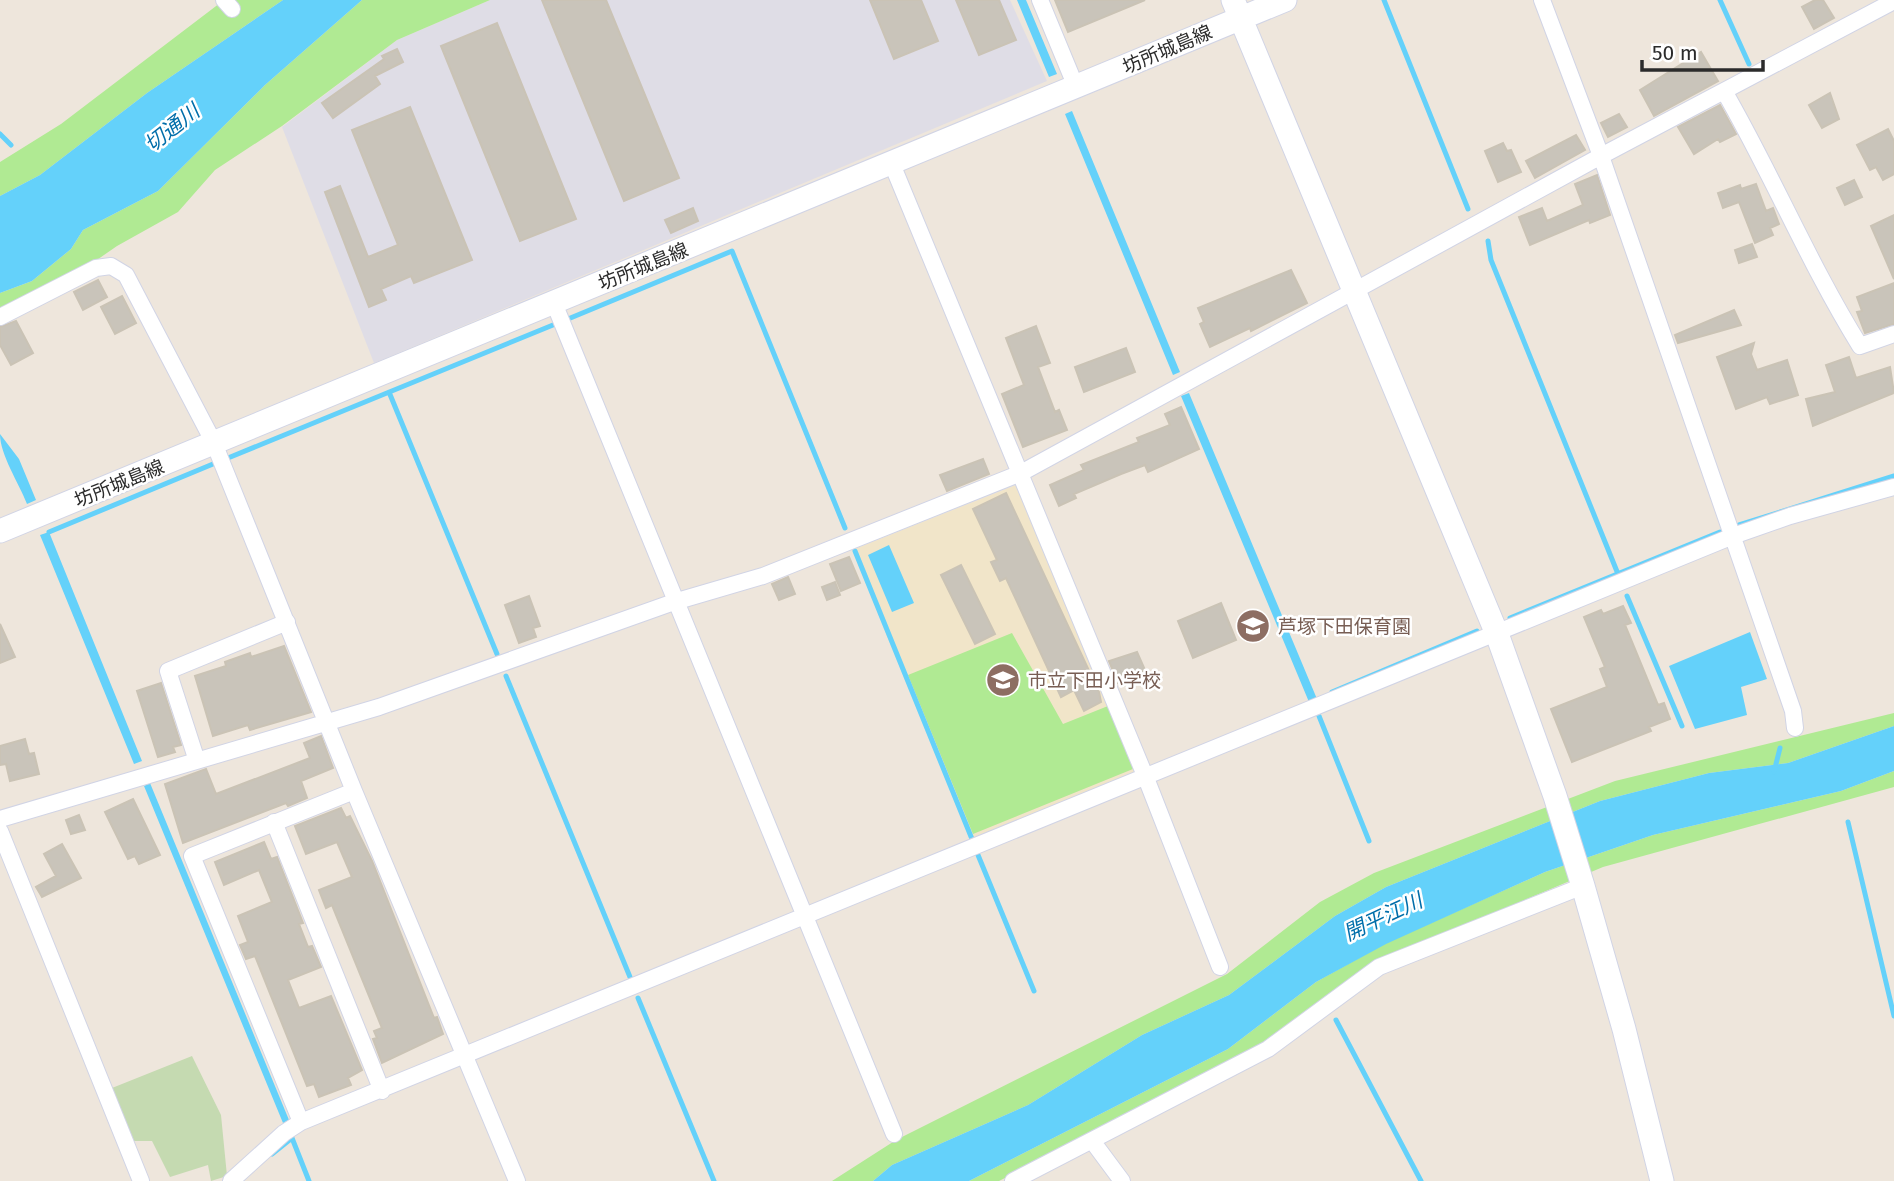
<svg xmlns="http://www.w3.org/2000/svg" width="1894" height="1181" font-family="'Fira Sans','Noto Sans JP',sans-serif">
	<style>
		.industrial { fill: #dfdde6 }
		.education { fill: #f1e5c9 }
		.green { fill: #b0ea93 }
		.cemetery { fill: #c5dab1 }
		.water { fill: #64d1fa }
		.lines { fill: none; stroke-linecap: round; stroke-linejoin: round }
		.stream { stroke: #64d1fa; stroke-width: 5 }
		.building { fill: #c9c4ba; stroke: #cac3b5; stroke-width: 2 }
		.street-casing { stroke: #d1d4e5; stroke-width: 18 }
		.secondary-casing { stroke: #d1d4e5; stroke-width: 25 }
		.street { stroke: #fff; stroke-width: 16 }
		.secondary { stroke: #fff; stroke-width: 23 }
		.labels { text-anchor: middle; stroke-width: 5; stroke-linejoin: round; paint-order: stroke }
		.street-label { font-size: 19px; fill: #2b2b2b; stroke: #fff }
		.education-label { font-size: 19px; fill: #785e54; stroke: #fff; text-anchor: start }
		.water-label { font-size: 21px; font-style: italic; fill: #006eaa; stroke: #fff }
	</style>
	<rect width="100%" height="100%" fill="#eee6dc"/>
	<path class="industrial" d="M490,0H1010L1047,81L374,363L282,127L397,40Z"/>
	<path class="education" d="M1021,483L1140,772L971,841L852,550Z"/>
	<path class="green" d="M224,0H283L147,93L40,175L0,196V162L61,124Z
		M362,0H490L397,40L282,126L215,170L178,212L117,246L78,273L0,311V293L32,281L71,249L83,230L158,191L265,85Z
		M1012,633L1063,724L1108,706L1133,769L973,834L908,675Z
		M1894,713V726L1788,763L1709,773L1600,801L1386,887L1335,916L1229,995L1142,1035L1028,1105L892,1165L873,1181H832L896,1140L1227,974L1320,902L1374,873L1615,781Z
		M1894,771V787L1603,867L1375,963L1254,1050L999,1181H969L1228,1049L1316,982L1386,943L1545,872L1653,835L1841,791Z"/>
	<path class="cemetery" d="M192,1056L221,1115L227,1176L211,1181L208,1165L170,1177L152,1141H134L112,1088Z"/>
	<path class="water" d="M283,0H362L265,85L158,191L83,230L71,249L32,281L0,293V196L40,175L147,93Z
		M1017,0H1026L1057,74L1049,77Z
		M1072,111L1180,372L1173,375L1065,114Z
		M1189,393L1317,699L1309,702L1181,396Z
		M0,434L19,459L36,500L27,504C19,483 0,455 0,434Z
		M49,532L142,761L134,764L40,535Z
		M889,545L914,603L892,612L868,555Z
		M1750,632L1767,679L1741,687L1747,715L1695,729L1669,666Z
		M1894,726V771L1841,791L1653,835L1545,872L1386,944L1316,982L1228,1049L969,1181H873L892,1165L1028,1105L1142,1035L1229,995L1335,916L1386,887L1600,801L1709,773L1788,763Z
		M150,783L289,1120L283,1123L144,786Z"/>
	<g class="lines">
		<path class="stream" d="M1384,0L1468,209
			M1720,0L1749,64
			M0,134L11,145
			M1488,241L1491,260L1618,574
			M568,319L732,251L845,528
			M389,392L497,654
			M228,458L553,325
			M1739,525L1894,476
			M49,532L213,464
			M855,551L972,839
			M1627,596L1682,726
			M1510,618L1720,532
			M506,676L630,977
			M1332,692L1477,631
			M1319,716L1369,841
			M1774,772L1780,748
			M1848,822L1894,1016
			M978,855L1034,991
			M638,998L714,1181
			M1336,1020L1421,1181
			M272,1154L292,1138L309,1181"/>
	</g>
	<path class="building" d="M542,0H606L679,178L624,201Z
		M870,0H921L938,41L894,59Z
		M956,0H999L1016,40L979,55Z
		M1055,0H1145L1068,32Z
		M1815,0H1823L1834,18L1814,29L1802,7Z
		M497,23L576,219L520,241L441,46Z
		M397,49L403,62L375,76L380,84L333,118L322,103L384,59L382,56Z
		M1701,52L1718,81L1654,116L1640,90Z
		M1830,93L1839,119L1822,128L1809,105Z
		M1720,105L1736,134L1720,142L1718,139L1694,154L1678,127Z
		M410,107L472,260L414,283L411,276L381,289L386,300L369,307L325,192L340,186L368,257L398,245L352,130Z
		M1619,114L1627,127L1608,137L1601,123Z
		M1888,129L1894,141V174L1883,180L1876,167L1870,170L1857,145Z
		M1576,135L1585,150L1535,178L1526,161Z
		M1503,143L1507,151L1511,150L1521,172L1498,182L1485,151Z
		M1597,175L1610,215L1590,223L1589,220L1530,245L1519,217L1542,208L1547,221L1583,205L1575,184Z
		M1854,180L1862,197L1845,205L1837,188Z
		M1756,184L1766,211L1773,208L1779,224L1770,228L1773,235L1755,243L1739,202L1723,208L1718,193L1740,185L1741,189Z
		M693,208L698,221L671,233L665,220Z
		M1894,215V279L1871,226Z
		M1752,244L1757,257L1739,263L1735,250Z
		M1291,270L1307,303L1251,331L1250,328L1210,347L1200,324L1204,322L1198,308Z
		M98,280L107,297L83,310L74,292Z
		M1894,283V324L1865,333L1857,312L1862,311L1857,297Z
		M122,296L136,323L115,334L101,307Z
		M1734,310L1741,325L1678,343L1675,335Z
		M16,321L33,353L11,365L0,345V327Z
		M1036,326L1050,363L1038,367L1055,412L1059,410L1067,430L1023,447L1002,394L1024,385L1006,338Z
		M1754,343L1751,354L1757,370L1787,360L1798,395L1770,404L1767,397L1736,409L1717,357Z
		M1126,348L1135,372L1084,392L1075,367Z
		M1849,357L1856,378L1890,367L1894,393L1813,426L1806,399L1835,392L1826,365Z
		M1181,407L1199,449L1148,472L1145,465L1121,474L1074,494L1076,498L1059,506L1050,485L1084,470L1081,465L1139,442L1137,438L1170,425L1165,414Z
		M983,459L989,474L947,491L940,475Z
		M1006,493L1099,692L1101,702L1084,711L1074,690L1061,697L1006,578L1000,581L991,562L997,560L973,509Z
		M849,557L860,583L841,591L830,564Z
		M961,565L995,634L975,644L941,575Z
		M788,577L795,594L779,600L772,584Z
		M835,582L840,595L827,600L822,587Z
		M529,596L540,626L533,628L536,637L519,643L505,605Z
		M1221,603L1236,640L1193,658L1178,621Z
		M1623,606L1631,623L1625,625L1658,705L1664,703L1670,719L1649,727L1651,731L1572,762L1551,709L1607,687L1600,669L1605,667L1584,617L1601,610L1603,614Z
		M0,624L15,657L0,663Z
		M284,646L311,712L250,730L248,725L213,736L195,676L226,666L225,662L250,653L251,657Z
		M1137,652L1145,670L1118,683L1109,661Z
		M161,683L181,745L173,747L175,752L158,757L137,691Z
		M321,736L333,768L301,781L307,798L288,806L286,803L183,843L165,784L206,769L216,794L310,758L304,743Z
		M25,739L29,754L34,753L39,774L10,781L6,764L0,765V746Z
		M133,799L160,855L139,864L135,856L128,859L105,812Z
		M341,808L346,818L350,816L372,861L434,1018L437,1017L443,1034L382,1063L373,1039L377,1038L374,1031L382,1028L332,905L326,908L319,890L352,877L337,842L306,854L295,826Z
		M79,815L85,830L71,834L66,820Z
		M264,842L271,859L277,857L303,923L299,924L308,947L312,946L321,967L288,980L299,1008L331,996L362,1070L348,1078L351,1085L319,1097L314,1084L307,1086L255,956L246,959L240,945L248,942L238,916L272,902L259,870L224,885L215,862Z
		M62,844L81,878L42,897L36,887L56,876L44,854Z"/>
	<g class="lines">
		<g class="street-casing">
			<path id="street" d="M224,0L232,9
				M1040,0L1076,87
				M1542,0L1601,156L1793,711L1795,728
				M1724,91C1772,174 1809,264 1860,346L1894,334
				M892,164L1146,778L1220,967
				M554,303L894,1134
				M0,317L96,268L111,266L126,275L214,443L354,791L517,1181
				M197,761L168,671L287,622
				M0,819L379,707L674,602L763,576L1021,473L1601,156L1894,1
				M274,822L382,1091
				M0,831L141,1181
				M301,1122L192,856L354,791
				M1093,1142L1122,1181
				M231,1181L284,1133L301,1122L1733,536L1790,516L1894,487
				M1013,1181L1268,1049L1379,967L1583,886"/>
		</g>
		<g class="secondary-casing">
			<path id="secondary" d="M1233,0L1497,634L1555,796L1583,886L1624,1029L1662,1181
				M0,531L1285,0"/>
		</g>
		<use href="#street" class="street"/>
		<use href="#secondary" class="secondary"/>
	</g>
	<defs>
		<g id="school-disc" transform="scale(1.75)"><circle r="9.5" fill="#8d6e63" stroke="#fff"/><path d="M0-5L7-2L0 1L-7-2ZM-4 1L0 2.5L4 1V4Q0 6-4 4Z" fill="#fff"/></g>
	</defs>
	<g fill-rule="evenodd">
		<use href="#school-disc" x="1253" y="626"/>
		<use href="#school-disc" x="1003" y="680"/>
	</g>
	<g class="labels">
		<g class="street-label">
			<text transform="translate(1167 49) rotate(-23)" y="7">坊所城島線</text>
			<text transform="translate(643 266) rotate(-22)" y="7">坊所城島線</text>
			<text transform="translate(119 483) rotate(-22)" y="7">坊所城島線</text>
		</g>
		<g class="education-label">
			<text x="1278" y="633">芦塚下田保育園</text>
			<text x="1028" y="687">市立下田小学校</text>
		</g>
		<g class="water-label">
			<text transform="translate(172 128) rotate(-38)" y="7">切通川</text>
			<text transform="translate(1383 917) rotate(-25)" y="7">開平江川</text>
		</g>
	</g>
	<path d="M1642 60v10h121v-10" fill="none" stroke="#2b2b2b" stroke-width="3.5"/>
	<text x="1652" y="60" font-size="21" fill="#2b2b2b" stroke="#ffffff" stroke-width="5" paint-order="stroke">50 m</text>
</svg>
